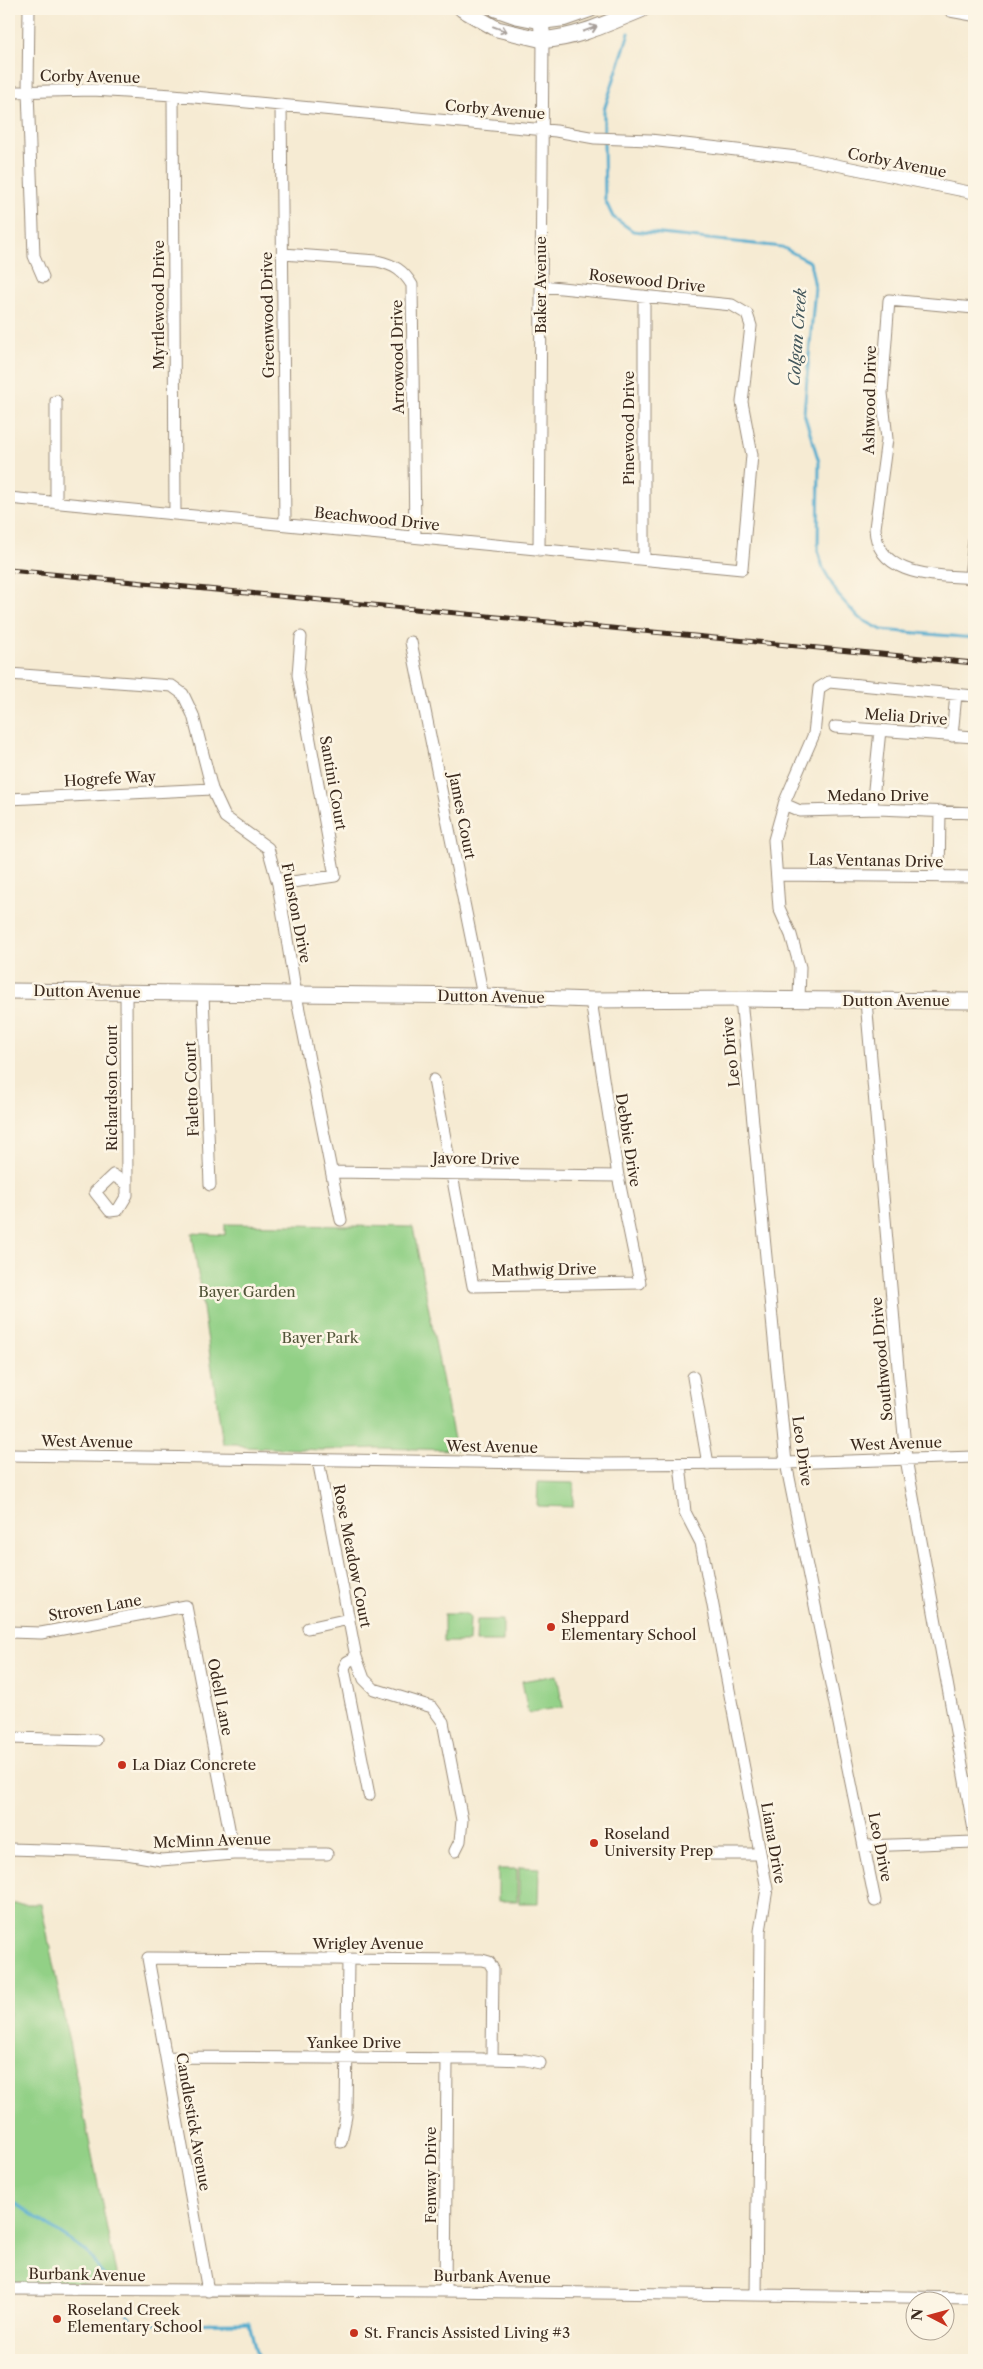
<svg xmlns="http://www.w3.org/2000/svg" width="983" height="2369" font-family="'Libre Caslon Text',serif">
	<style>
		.green { fill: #92d086; stroke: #667d52 }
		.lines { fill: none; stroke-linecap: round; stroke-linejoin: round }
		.stream { stroke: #51abce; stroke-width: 3 }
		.minor-casing { stroke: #988a78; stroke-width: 13 }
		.major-casing { stroke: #988a78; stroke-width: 17 }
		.highway-casing { stroke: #988a78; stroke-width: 18 }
		.minor { stroke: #fff; stroke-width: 11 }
		.major { stroke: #fff; stroke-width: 15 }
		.highway { stroke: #fff; stroke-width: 16 }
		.rail-casing { stroke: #3b2a1e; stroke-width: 5 }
		.rail { stroke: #fcf5e5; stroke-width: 3; stroke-dasharray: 9; stroke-linecap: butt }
		.oneway { stroke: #a79f9a }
		.poi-dot { fill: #c8321e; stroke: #fcf5e5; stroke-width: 2 }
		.labels { text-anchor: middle; stroke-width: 5; stroke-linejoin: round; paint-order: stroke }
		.street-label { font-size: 15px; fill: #3b2a1e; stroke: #fcf5e5 }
		.park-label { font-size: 15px; fill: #515438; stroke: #fcf5e5 }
		.poi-label { font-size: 15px; fill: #3b2a1e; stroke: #fcf5e5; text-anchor: start }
		.water-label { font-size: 16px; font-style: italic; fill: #43575c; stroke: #fcf5e5 }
	</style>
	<rect width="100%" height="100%" fill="#fcf5e5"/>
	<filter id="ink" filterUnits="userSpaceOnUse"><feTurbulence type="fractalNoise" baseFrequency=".02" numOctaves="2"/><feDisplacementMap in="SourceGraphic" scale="10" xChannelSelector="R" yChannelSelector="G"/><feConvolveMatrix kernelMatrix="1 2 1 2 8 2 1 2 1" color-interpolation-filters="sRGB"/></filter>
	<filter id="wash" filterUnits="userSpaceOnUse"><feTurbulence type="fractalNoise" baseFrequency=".0096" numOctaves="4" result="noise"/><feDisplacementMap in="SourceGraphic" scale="20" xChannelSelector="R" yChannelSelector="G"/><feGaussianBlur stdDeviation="1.12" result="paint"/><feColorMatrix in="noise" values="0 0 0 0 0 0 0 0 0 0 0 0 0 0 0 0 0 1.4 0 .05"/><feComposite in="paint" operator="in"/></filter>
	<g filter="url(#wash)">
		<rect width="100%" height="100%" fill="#f6ebd3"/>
		<path class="green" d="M225,1224L413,1227L456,1450L377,1448L323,1450L245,1447L236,1444H223L192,1233L225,1235Z
			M538,1482L574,1483L573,1507L537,1506Z
			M444,1614H466L470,1618L469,1642H444Z
			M477,1620H503V1642H476Z
			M557,1675L563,1707L528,1713L522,1681Z
			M519,1867L539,1868L538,1903H519Z
			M498,1869H517V1901H498Z
			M9,1904H41L118,2283H9Z"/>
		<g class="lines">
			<path class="stream" d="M604,136V110L629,33
				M604,142L605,200L613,217L633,231L782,247L810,262L815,287L804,413L819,462L818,550L823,568L838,595L859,618L882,630L974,638
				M9,2199L87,2252L104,2277
				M122,2306L134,2324L249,2323L258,2360"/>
		</g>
	</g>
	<g filter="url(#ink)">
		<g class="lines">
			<g class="minor-casing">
				<path id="minor" d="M29,9L28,91L34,256L43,277
					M9,92L93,90L173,95L556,131L595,138L650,140L797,157L974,193
					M173,95L175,514
					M281,105L285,524
					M283,254L377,261C394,265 403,270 412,285L415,537
					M974,308L889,300L882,393L887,439L875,528C877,578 937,575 974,578
					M9,498L742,569L752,455L742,402L751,326L747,314L732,305L541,286
					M56,503V401
					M539,550L543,40
					M644,559V296
					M970,578L974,540
					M411,642L483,996
					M9,674L172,686L183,694L193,715L212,789L225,817L268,848L278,884L296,995L341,1220
					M835,727L974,737
					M952,736L956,694
					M9,799L212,789
					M784,804L800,811L878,809L974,813
					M872,809L880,730
					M777,875L974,877
					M939,877L940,811
					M278,884L335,876L298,675L301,637
					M126,992L127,1184V1195L118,1210L110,1211L95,1192L113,1175L127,1184
					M203,993L210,1185
					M741,999L786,1463L875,1901
					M799,1000L800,967L791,935L779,908L774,840L785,801L814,734L819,688L829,682L974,696
					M866,1001L906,1459L974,1830
					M434,1080L473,1286L640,1283L618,1176L591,1000
					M332,1172L618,1176
					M693,1377L708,1464
					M9,1455L603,1464L786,1463L974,1457
					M318,1460L356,1657L364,1679L374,1689L432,1707L443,1722L462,1820L460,1841L455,1851
					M680,1464L685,1512L701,1543L767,1889L760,1931L756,2295
					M308,1628L349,1619
					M9,1632L41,1633L186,1606L234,1854
					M356,1657L347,1662L344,1668L369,1795
					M9,1738L96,1740
					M865,1846L974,1842
					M9,1849L80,1851L127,1854L161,1860L234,1854H327
					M712,1854H760
					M167,2057L492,2059L526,2060L540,2063
					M341,2142L346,2116L348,1959
					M9,2289L445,2291L974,2298
					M208,2291L148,1958L482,1960L489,1962L493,1969L492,2059
					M445,2291L447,2059"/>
			</g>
			<g class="major-casing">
				<path id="major" d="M462,9L497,29L543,40L541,21L516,16L496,9
					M9,991L483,996L591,1000L741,999L974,1001"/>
			</g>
			<g class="highway-casing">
				<path id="highway" d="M952,9L974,13
					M541,21L564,18L590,9
					M543,40C578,38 610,22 642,9"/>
			</g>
			<use href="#minor" class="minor"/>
			<use href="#major" class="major"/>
			<use href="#highway" class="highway"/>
			<g class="rail-casing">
				<path id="rail" d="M9,570L974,663"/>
			</g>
			<use href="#rail" class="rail"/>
		</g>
		<defs><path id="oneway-shaft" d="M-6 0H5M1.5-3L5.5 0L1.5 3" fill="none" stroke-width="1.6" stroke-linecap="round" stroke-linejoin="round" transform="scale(1.25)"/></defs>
		<g class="oneway">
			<use href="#oneway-shaft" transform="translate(500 29) rotate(20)"/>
			<use href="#oneway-shaft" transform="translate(590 29) rotate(-20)"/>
		</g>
	</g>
	<g class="poi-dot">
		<circle cx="551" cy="1627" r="5"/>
		<circle cx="122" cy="1765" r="5"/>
		<circle cx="594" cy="1843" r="5"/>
		<circle cx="57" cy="2319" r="5"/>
		<circle cx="354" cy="2333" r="5"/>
	</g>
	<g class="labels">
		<g class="street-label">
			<text transform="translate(90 77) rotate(1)" y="5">Corby Avenue</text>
			<text transform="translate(495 110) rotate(5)" y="5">Corby Avenue</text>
			<text transform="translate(897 163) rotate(11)" y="5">Corby Avenue</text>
			<text transform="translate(647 281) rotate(6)" y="5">Rosewood Drive</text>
			<text transform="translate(541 285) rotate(-90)" y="5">Baker Avenue</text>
			<text transform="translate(159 305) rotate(-90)" y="5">Myrtlewood Drive</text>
			<text transform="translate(268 315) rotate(-91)" y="5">Greenwood Drive</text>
			<text transform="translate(398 357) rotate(-91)" y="5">Arrowood Drive</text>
			<text transform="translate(870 400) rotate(-89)" y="5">Ashwood Drive</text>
			<text transform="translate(629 428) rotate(-90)" y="5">Pinewood Drive</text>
			<text transform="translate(377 519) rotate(6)" y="5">Beachwood Drive</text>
			<text transform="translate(906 717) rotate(4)" y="5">Melia Drive</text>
			<text transform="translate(110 779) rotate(-3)" y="5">Hogrefe Way</text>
			<text transform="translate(333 783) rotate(80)" y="5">Santini Court</text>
			<text x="878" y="801">Medano Drive</text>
			<text transform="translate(462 816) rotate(79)" y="5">James Court</text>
			<text transform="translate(876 861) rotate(1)" y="5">Las Ventanas Drive</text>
			<text transform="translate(296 913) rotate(79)" y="5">Funston Drive</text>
			<text transform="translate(87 992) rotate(1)" y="5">Dutton Avenue</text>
			<text transform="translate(491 997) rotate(1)" y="5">Dutton Avenue</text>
			<text x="896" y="1006">Dutton Avenue</text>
			<text transform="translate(731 1052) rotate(-96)" y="5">Leo Drive</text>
			<text transform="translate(112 1088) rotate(-90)" y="5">Richardson Court</text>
			<text transform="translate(192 1089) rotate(-92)" y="5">Faletto Court</text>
			<text transform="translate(628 1140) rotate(81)" y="5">Debbie Drive</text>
			<text transform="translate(476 1159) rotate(1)" y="5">Javore Drive</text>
			<text transform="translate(544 1270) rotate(-1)" y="5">Mathwig Drive</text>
			<text transform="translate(882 1359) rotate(-95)" y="5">Southwood Drive</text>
			<text transform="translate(87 1442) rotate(1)" y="5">West Avenue</text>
			<text transform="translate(896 1444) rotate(-2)" y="5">West Avenue</text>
			<text transform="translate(492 1447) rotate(1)" y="5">West Avenue</text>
			<text transform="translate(802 1451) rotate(82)" y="5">Leo Drive</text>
			<text transform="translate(352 1556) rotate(79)" y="5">Rose Meadow Court</text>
			<text transform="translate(95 1608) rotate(-10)" y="5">Stroven Lane</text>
			<text transform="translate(220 1697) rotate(79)" y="5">Odell Lane</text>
			<text transform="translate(212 1841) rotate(-2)" y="5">McMinn Avenue</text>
			<text transform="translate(773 1843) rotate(80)" y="5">Liana Drive</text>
			<text transform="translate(880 1847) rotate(79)" y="5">Leo Drive</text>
			<text x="368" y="1949">Wrigley Avenue</text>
			<text x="354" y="2048">Yankee Drive</text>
			<text transform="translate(193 2122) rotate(80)" y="5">Candlestick Avenue</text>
			<text transform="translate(431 2175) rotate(-90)" y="5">Fenway Drive</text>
			<text transform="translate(87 2275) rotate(1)" y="5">Burbank Avenue</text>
			<text transform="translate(492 2277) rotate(1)" y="5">Burbank Avenue</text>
		</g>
		<g class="park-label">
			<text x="247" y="1297">Bayer Garden</text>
			<text x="320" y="1343">Bayer Park</text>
		</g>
		<g class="poi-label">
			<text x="561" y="1623">Sheppard<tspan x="561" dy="17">Elementary School</tspan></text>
			<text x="132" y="1770">La Diaz Concrete</text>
			<text x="604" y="1839">Roseland<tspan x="604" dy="17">University Prep</tspan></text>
			<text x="67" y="2315">Roseland Creek<tspan x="67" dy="17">Elementary School</tspan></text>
			<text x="364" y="2338">St. Francis Assisted Living #3</text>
		</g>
		<g class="water-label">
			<text transform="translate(797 337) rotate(-86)" y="6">Colgan Creek</text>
		</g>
	</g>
	<rect width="983" height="2369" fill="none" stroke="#fcf5e5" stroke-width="30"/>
	<g transform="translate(930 2316) rotate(276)"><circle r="24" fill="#fcf5e5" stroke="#afa495"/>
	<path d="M0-4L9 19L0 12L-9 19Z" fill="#c8321e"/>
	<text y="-8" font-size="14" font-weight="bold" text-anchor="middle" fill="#3b2a1e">N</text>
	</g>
</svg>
